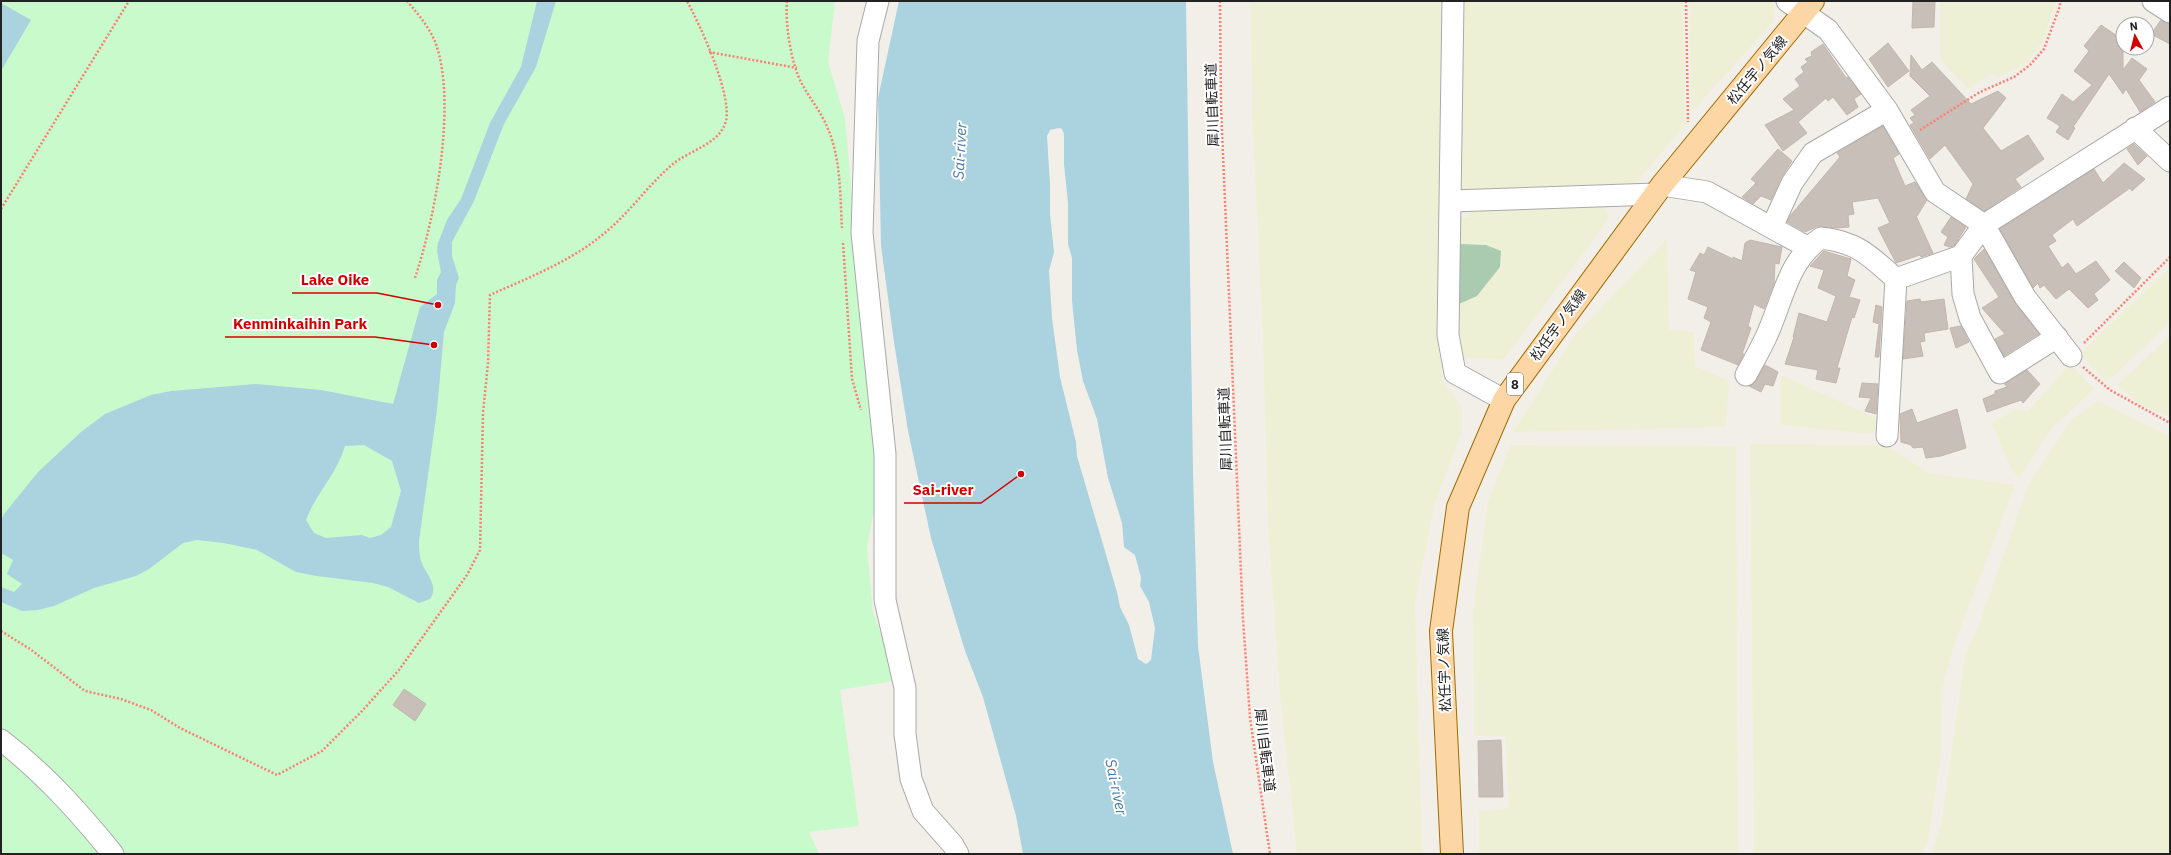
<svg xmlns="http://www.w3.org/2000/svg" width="2171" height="855" font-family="'IBM Plex Sans','Noto Sans JP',sans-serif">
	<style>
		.farmland { fill: #eef0d5 }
		.cemetery { fill: #aacbaf }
		.park { fill: #c8facc }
		.water { fill: #aad3df; fill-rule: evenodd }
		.building { fill: #c7bfb8; stroke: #c4b6ab }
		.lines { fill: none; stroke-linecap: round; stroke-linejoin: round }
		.minor-casing { stroke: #a9a9a9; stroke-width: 23 }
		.major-casing { stroke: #a06b00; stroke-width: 24 }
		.path { stroke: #fa8072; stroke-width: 2.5; stroke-dasharray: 2 2; stroke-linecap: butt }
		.minor { stroke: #fff; stroke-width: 21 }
		.major { stroke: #fcd6a4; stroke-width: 22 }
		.labels { text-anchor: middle; stroke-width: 4; stroke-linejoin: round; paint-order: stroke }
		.shield { fill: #fff; stroke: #646464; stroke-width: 1 }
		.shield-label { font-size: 13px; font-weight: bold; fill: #222 }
		.street-label { font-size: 14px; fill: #222; stroke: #fff }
		.water-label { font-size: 15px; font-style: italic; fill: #4a7aab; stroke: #fff }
		.leader { fill: none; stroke: #d40000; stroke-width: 1.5 }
		.callout-dot { fill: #d40000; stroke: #fff; stroke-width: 1.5 }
		.callout-label { font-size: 15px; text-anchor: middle; font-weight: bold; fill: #d40000; stroke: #fff; stroke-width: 4; stroke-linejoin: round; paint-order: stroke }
	</style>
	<rect width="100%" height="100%" fill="#f2efe9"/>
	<path class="farmland" d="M1251,1H1441L1442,379L1462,408V431L1435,503L1415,603L1422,854H1297L1280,695L1268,526L1263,338L1252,114Z
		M1465,1H1683L1685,125L1634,185L1465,191L1459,189Z
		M1690,1L1774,2V21L1691,113Z
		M1940,1H2054V9L2043,41L2026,64L1999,77L1990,74L1968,89L1940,59Z
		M1604,203L1609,219L1504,359L1459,358V304L1477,296L1486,245L1460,244L1459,218L1470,217V207Z
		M1667,239L1669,330L1694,332L1695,366L1729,381L1726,427L1513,432L1576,334Z
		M2170,267V322L2115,375L2106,381L2079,354Z
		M2170,336V417L2141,405L2117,385Z
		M2070,364L2094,389L2049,431L2020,478L2013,472L1992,423L2015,410L2028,411Z
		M1781,375L1887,423L1872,434L1781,425Z
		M2098,401L2170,436V854H1932L1941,824L1965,656L1980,622L2028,485L2072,419Z
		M1750,444L1886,445L1929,473L2015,485L1955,642L1941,691L1942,750L1928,839L1922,854H1754Z
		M1511,445L1736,446L1738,854H1479V812L1509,808L1505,736H1474L1473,611L1488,501Z"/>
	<path class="cemetery" d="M1460,244L1486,245L1501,251L1500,267L1477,296L1459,304Z"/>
	<path class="park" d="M1,1H835L828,62L845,118L878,489L867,546L873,613L899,680L840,690L859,826L809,832L819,854H1Z"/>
	<path class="water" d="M537,1H556L536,67L504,124L474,201L452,242V256L459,278L456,285L455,303L444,332L437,410L419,541C419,548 419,554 421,561C425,573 440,586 430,599L419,603L388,587L373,583L317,576L296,572L257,550L224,543L197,540L183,543L149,569L136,576L94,588L54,606L38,610L22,611L1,602V587L14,592L22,584L7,574L13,560L3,554L1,556V520L4,514L38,472L81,432L105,414L151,395L171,391L256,384L321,390L393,404L420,307L437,294V280L441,272L437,251L438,243L447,220L461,199L490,123L521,67ZM364,445L392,461L401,491L391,527L381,535L370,538L362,535L326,538L314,533L306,520C316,493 337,474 345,446Z
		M899,1H1186L1193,473L1198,646L1213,762L1233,854H1023L1016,816L983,697L965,651L931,538L908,431L894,342L881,246L878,98ZM1059,128L1062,129L1064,134V164L1068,203V244L1072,258V301L1077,350L1083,381L1097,419L1108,478L1122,523L1124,547L1135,555L1141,578L1140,586L1149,602L1155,628L1151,660L1146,664L1138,659L1129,625L1120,607L1117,592L1077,456L1076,442L1060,377L1052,318L1049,271L1054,252L1050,214V184L1047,136L1050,130Z
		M1,3L31,20L1,71Z"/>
	<path class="building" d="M1913,1H1935L1934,27L1912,28Z
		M2161,20L2170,24V44L2151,34Z
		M2101,25L2123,40V70L2132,58L2147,69L2139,80L2155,102L2140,112L2126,89L2123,94L2109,74L2073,127L2075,128L2068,140L2056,132L2060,126L2047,118L2062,94L2073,102L2092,85L2074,71L2089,51L2084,46Z
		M1888,43L1909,71L1888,87L1869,59Z
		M1823,44L1846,78L1848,77L1861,94L1854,99L1858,107L1847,115L1833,97L1828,101L1826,98L1798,122L1807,133L1783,151L1765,125L1794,110L1783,99L1800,86L1795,79L1804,72L1801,67L1808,62L1805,59L1812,56L1811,52Z
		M1911,55L1922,70L1932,62L1971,104L1998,91L2006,98L1983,128L2001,151L2028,135L2044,159L2015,179L2021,187L1984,211L1966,199L1973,184L1945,145L1930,159L1910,125L1914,123L1910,118L1915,115L1911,110L1930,96L1910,76Z
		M1883,126L1899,154L1893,158L1905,186L1915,182L1927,200L1917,216H1916L1933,253L1921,257L1920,255L1896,263L1878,228L1890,223L1878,198L1852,202L1854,214L1848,215L1849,227L1837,228L1818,226L1805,232L1787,222L1790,216L1840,157L1837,153Z
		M2134,144L2147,156L2138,165L2127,149Z
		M1778,149L1792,161L1781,178L1771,200L1761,196L1753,204L1742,197L1756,183L1751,179Z
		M2124,163L2145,179L2132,191L2130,188L2077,226L2073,219L2052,235L2056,241L2048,246L2062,268L2068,263L2076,274L2096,261L2110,280L2094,294L2098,300L2088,308L2069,289L2056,299L2044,285L2040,288L2038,283L2033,288L2000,229L2094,169L2103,183Z
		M1951,217L1966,227L1954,246L1949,247L1944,245L1948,237L1941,232Z
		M1750,240L1782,247L1779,264L1775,263L1774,283L1764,309L1754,304L1748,326L1751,328L1742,354H1744L1738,365L1701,350L1711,322L1704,318L1708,307L1688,299L1696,272L1690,270L1700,253L1704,255L1708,247L1733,259V257L1742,261L1745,243Z
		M1984,249L2015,303L2039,334L2004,356L1995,339L2005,334L1982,308L1999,297L1974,259Z
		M1824,251L1851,259L1847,276L1855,280L1849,297L1860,300L1854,318L1852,317L1837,368H1840L1836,383L1816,379L1818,370L1785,364L1794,337H1793L1799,313L1827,322L1836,296L1818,288L1824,270L1810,266Z
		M2124,262L2141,278L2134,288L2115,271Z
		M1920,299L1921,302L1944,299L1948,329L1924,333L1925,341L1920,342L1923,356L1903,359L1907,301Z
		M1876,305L1882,307L1879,357H1875L1879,324L1873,322Z
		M1961,326L1969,342L1956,348L1950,328Z
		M1765,365L1778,372L1773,386L1765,384L1761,392L1749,386L1756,381Z
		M2027,370L2040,384L2023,403L2021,400L1987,412L1983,399L1995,394V391L2007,387L2004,384Z
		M1862,383L1878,384L1876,414L1865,411L1871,398L1859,397Z
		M1912,409L1917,423L1957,409L1966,448L1941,456L1926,458L1923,447L1913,448L1911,445L1901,442L1900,414Z
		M404,689L426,704L415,721L393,705Z
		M1501,740L1503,797H1479L1478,741Z"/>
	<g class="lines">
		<g class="minor-casing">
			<path id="minor" d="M878,1L868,41L862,233L885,454V600L905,688V734L911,779L923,811L953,845L958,854
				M1453,1L1448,335L1455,373L1504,400
				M1787,1L1828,30L1887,110L1935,192L1984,225L2170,107
				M2153,1L2170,12
				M2135,128L2170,161
				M1662,185L1707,192L1807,247
				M1451,201L1656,194
				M1772,227L1792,183L1813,153L1887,110
				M1961,256L1963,294L1970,318L2000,373L2057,337
				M1746,375C1753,362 1760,350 1766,337C1783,301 1787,261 1821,238C1857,242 1869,255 1896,279L1961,256L1984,225L2025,297L2071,356
				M1887,436L1896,279
				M1,740C44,773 79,812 113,854"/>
		</g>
		<g class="major-casing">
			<path id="major" d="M1452,854L1441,631L1458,507L1504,400L1662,185L1813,1"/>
		</g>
		<path class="path" d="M407,1C418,14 430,28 436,44C457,105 435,218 415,278
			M787,1C785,24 791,64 802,84C810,99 822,113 828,129C841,159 840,196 842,228
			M1220,1L1221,108L1243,619L1250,718L1270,854
			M1686,1L1688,122
			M709,52L797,68
			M1920,130L1980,92L2014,77L2030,65L2044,49L2060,6V1
			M1,209L129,1
			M843,243L852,379L861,410
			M2084,343L2170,257
			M2083,367L2110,390L2170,423
			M1,631L30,649L85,691L121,699L151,710L180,728L277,775L322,751L362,711L399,670L467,575L480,550L483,413L488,363L490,295C530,277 574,260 607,231C631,211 649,184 673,164C690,150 720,144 726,121C732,94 700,25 687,1"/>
		<use href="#minor" class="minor"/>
		<use href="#major" class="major"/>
	</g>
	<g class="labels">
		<rect class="shield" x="1507" y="373" width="16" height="22" rx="3"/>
		<g class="shield-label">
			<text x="1515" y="389">8</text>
		</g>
		<g class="street-label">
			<text transform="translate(1757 70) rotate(-50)" y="5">松任宇ノ気線</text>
			<text transform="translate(1212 105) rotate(-92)" y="5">犀川自転車道</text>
			<text transform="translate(1558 325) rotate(-54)" y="5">松任宇ノ気線</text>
			<text transform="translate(1225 429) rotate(-92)" y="5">犀川自転車道</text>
			<text transform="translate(1444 670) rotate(-92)" y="5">松任宇ノ気線</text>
			<text transform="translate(1265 750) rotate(83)" y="5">犀川自転車道</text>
		</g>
		<g class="water-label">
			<text transform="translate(960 151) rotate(-87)" y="5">Sai-river</text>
			<text transform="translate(1116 787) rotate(78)" y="5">Sai-river</text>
		</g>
	</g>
	<path class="leader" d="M438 305L377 293H292M434 345L375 337H225M1021 474L981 503H904"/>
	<g class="callout-dot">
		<circle cx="438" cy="305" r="4"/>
		<circle cx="434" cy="345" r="4"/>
		<circle cx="1021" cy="474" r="4"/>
	</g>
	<g class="callout-label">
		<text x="335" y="285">Lake Oike</text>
		<text x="300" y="329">Kenminkaihin Park</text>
		<text x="943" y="495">Sai-river</text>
	</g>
	<rect width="2171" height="855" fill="none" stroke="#222222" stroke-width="4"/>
	<g transform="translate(2135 36) rotate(353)"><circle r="19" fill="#ffffff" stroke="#a7a7a7"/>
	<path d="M0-3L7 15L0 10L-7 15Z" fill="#d40000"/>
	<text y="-6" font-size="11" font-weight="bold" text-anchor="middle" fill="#222222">N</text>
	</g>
</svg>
